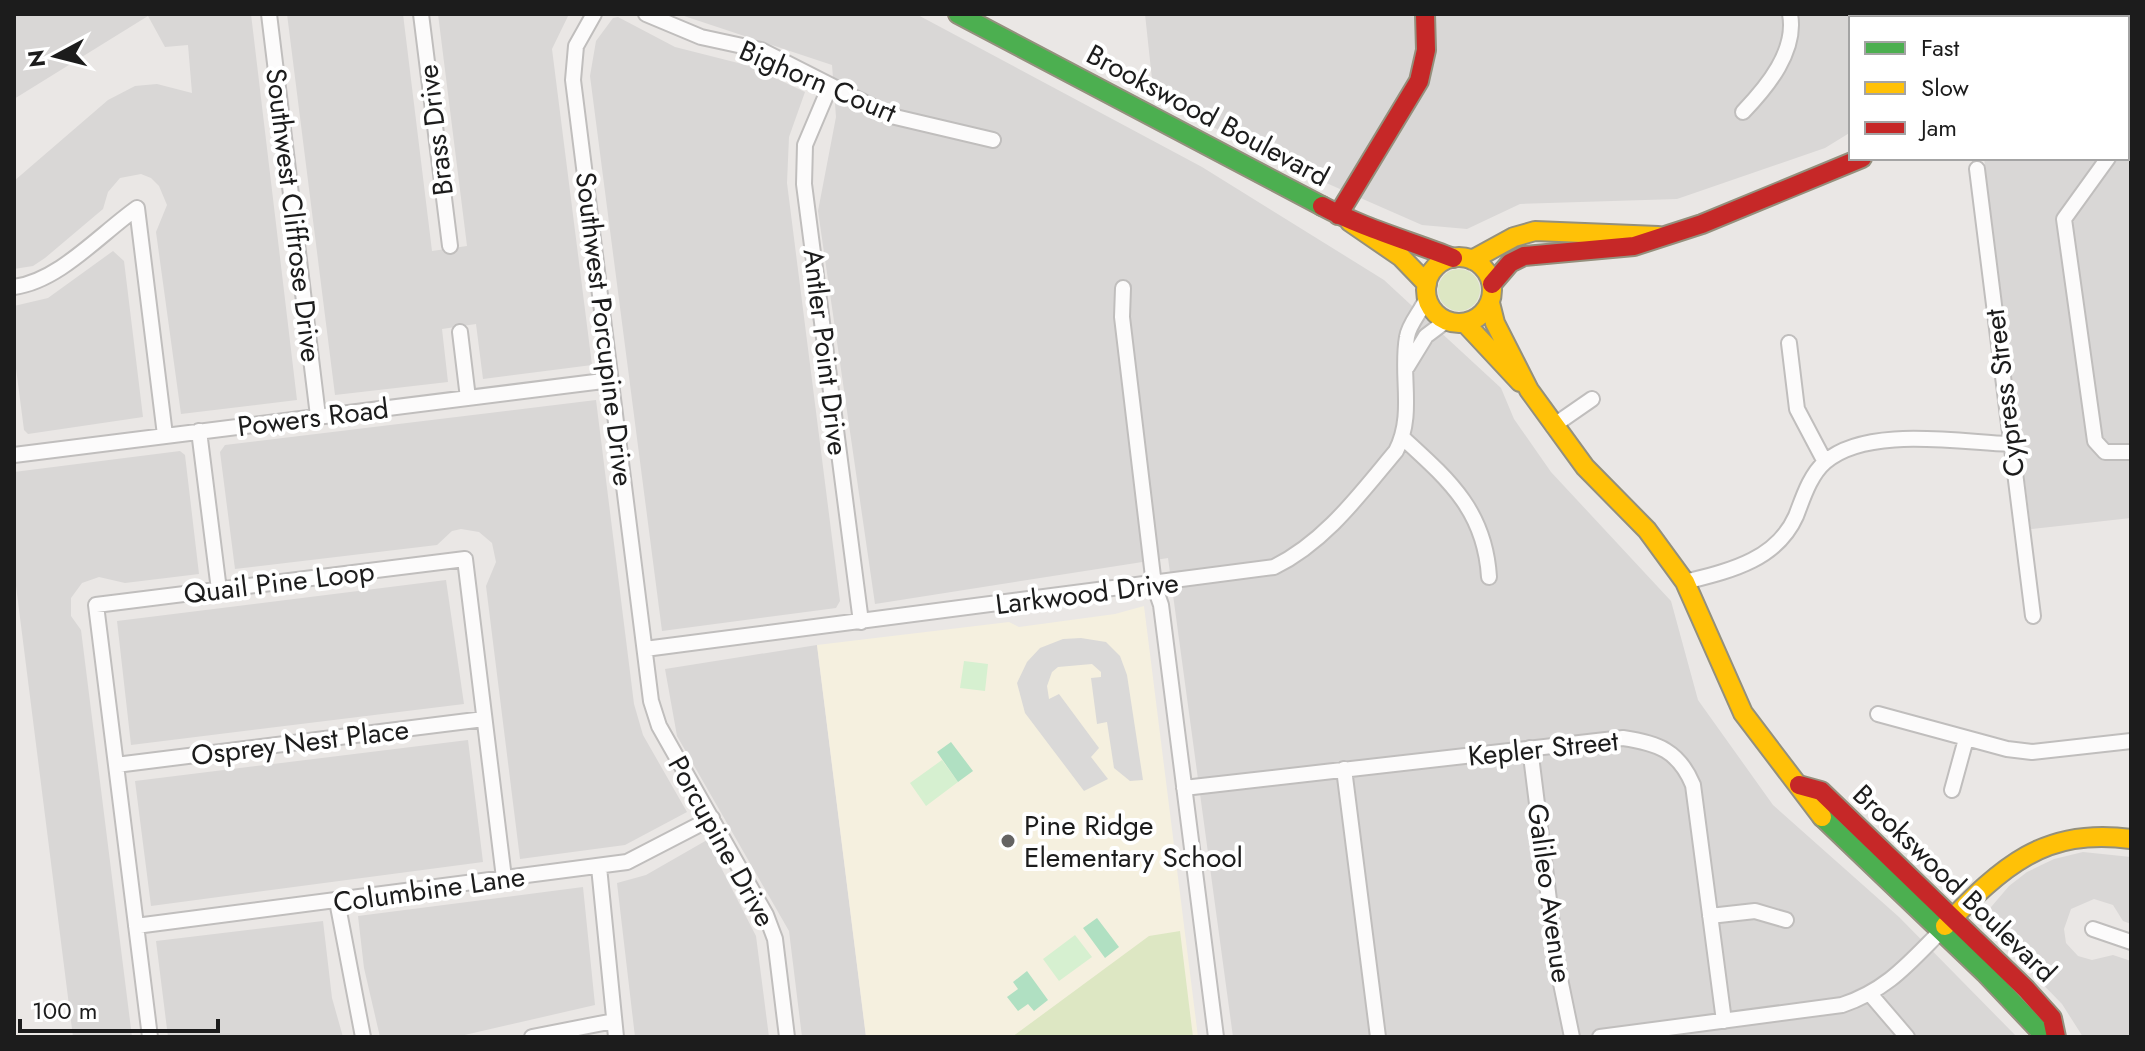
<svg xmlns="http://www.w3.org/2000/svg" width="2145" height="1051" font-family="Jost,sans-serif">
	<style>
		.residential { fill: #d9d7d6 }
		.education { fill: #f5f0df }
		.grass { fill: #dde7c3 }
		.park { fill: #d6f0d0 }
		.pitch { fill: #b0e0c2 }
		.parking { fill: #dad9d8 }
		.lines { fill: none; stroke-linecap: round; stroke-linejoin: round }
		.street-casing { stroke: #c0bebd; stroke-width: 18 }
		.fast-casing { stroke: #94907d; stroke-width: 22 }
		.slow-casing { stroke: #94907d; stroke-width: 22 }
		.jam-casing { stroke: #94907d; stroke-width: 22 }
		.street { stroke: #fcfbfb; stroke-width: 14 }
		.fast { stroke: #4caf50; stroke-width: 18 }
		.slow { stroke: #ffc107; stroke-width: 18 }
		.jam { stroke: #c62828; stroke-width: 18 }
		.poi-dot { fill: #646362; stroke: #fff; stroke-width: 3 }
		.labels { text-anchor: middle; stroke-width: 8; stroke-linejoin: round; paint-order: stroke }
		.street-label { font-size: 28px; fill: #1c1c1c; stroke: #fff }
		.poi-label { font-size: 28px; fill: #1c1c1c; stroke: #fff; text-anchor: start }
	</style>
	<rect width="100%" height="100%" fill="#eae7e5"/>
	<path class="residential" d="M14,14H251L297,400L181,414L156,232L167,205L159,186L151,178L141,174L120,178L108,192L103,209L45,258L33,266L14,269V181L108,100L135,86L157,84L192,93L188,45L165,47L148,16L14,99Z
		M287,14H403L432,251L467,246L438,14H569L552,49L592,365L483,379L476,324L442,329L448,382L335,395Z
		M678,14H916L1202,167L1384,280L1501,388L1514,419L1551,472L1671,601L1698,700L1773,805L1899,917L2017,1037H1233L1168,558L875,604L818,211L836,117L832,65Z
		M1145,14H1904L1905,18H1851V132L1825,148L1677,199L1520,204L1467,229L1422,225L1324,182L1154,98Z
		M1950,14H2131V518L2031,529L1984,158H2127V18H1951Z
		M618,17L675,47L750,66L805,92L789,137L787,183L840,601L836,608L662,631L590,76L596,41L613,18Z
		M113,251L124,261L143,417L28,434L24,430L14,353V306L48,298Z
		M596,400L634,704L643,735L687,812L625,845L520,859L486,586L496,562L492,543L479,532L461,529L452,531L437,545L235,569L220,452L225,445Z
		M180,451L185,455L199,574L125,583L99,577L82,583L71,598V616L81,630L132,1037H73L14,570V472Z
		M446,580L464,704L131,745L117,621Z
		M817,645L866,1037H802L789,931L677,736L665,669Z
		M468,740L483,862L151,906L135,781Z
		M707,840L756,936L769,1037H635L617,883L646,875Z
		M2083,852L2131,857V924L2123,921L2113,905L2094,899L2071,909L2064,929L2066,943L2078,956L2092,960L2113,955L2131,961V1037H2083L2062,1004L1980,920L2009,886L2027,872L2054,859Z
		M583,887L595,1005L456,1037H380L364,968L358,916Z
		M323,921L332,998L343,1037H168L156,941Z"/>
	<path class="education" d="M1144,606L1198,1037H866L817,645L1009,622L1019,627L1115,614Z"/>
	<path class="grass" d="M1438 290a21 21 0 1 1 42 0a21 21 0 1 1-42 0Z
		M1180,931L1193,1037H1012L1149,936Z"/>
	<path class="park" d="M964,661L988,664L985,691L960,688Z
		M942,760L958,782L926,806L910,783Z
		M1075,935L1092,957L1059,981L1043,959Z"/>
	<path class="pitch" d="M951,742L973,771L958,782L937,752Z
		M1097,918L1119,947L1105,958L1083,928Z
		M1027,971L1048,1000L1034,1011L1028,1004L1018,1011L1007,997L1018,989L1013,982Z"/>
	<path class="parking" d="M1081,638L1106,642L1120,656L1127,675L1143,780L1130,781L1114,768L1107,722L1097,724L1091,678L1101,677V672L1092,664L1058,667L1052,672L1047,686L1049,699L1059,694L1099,748L1091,757L1108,779L1084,791L1025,713L1017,683L1027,662L1040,648L1063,639Z"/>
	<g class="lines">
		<g class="street-casing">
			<path id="street" d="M269,14L318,416
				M421,14L450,246
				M594,14L576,46L573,80L651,701L659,726L766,915L775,939L787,1037
				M646,14L701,37L761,50L891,116L993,140
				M830,86L805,145L804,184L861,622
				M1743,112C1767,87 1797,51 1790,14
				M2127,121L2131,114
				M2108,158L2064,219L2095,441L2105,452H2131
				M1977,169L2033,616
				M14,287C59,281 99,235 137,208L165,435
				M1123,288L1122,317L1154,585L1161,605L1216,1037
				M460,332L468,398
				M1789,343L1797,409L1825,462
				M1407,367L1426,336L1446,321
				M1553,426L1592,399
				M199,431L219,590
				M1403,438C1449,480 1485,511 1489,577
				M14,455L611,380
				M1685,582C1728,571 1776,561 1796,516C1803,498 1810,475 1825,462C1866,426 1958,442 2009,444
				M645,649L1274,567C1325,542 1360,494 1396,451C1415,414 1400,376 1407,337C1409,323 1422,311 1427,297
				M1878,714L2007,749L2032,752L2131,741
				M1530,748L1557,964L1572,1037
				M116,765L484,719
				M1344,769L1378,1037
				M1184,788L1623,738C1658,743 1679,751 1693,785L1724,1021
				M1952,790L1966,739
				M599,867L616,1037
				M337,901L363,1037
				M1710,916L1755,911L1786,920
				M136,926L627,862L712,818
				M2093,929L2131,942
				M1871,995L1907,1037
				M150,1037L96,605L465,559L504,878
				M532,1037L614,1021
				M1600,1037L1842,1005C1887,990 1908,964 1941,931"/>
		</g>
		<g class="fast-casing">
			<path id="fast" d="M958,14L1322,206
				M1822,817L1985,973L2038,1029L2052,1037"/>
		</g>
		<g class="slow-casing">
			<path id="slow" d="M1350,222L1401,257L1427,284
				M1426 290a33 33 0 1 1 66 0a33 33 0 1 1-66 0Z
				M1472,260L1514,237L1535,231L1658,236
				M1490,303L1495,323L1529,390L1585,467L1647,530L1685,582L1743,713L1822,817
				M1465,323L1520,382
				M1945,926C2002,867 2044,827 2131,839"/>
		</g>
		<g class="jam-casing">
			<path id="jam" d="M1932,14V18
				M1322,206C1363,228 1410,241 1453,258
				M1338,215L1419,81L1426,50L1425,14
				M1492,284L1510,263L1524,256L1634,246L1702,224L1862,158
				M1799,785L1821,791L2026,989L2052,1018L2056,1037"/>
		</g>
		<use href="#street" class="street"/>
		<use href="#fast" class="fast"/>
		<use href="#slow" class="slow"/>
		<use href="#jam" class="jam"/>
	</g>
	<circle class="poi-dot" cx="1008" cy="841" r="8"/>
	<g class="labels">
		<g class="street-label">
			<text transform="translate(818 81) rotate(23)" y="10">Bighorn Court</text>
			<text transform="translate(1208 115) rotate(28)" y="10">Brookswood Boulevard</text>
			<text transform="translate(435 130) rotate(-97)" y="10">Brass Drive</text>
			<text transform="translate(294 215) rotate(83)" y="10">Southwest Cliffrose Drive</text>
			<text transform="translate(605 329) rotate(83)" y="10">Southwest Porcupine Drive</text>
			<text transform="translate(826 352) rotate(83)" y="10">Antler Point Drive</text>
			<text transform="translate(2004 393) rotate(-97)" y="10">Cypress Street</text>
			<text transform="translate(313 417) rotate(-7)" y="10">Powers Road</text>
			<text transform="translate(279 582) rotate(-7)" y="10">Quail Pine Loop</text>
			<text transform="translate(1087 593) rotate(-7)" y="10">Larkwood Drive</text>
			<text transform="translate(300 742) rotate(-7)" y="10">Osprey Nest Place</text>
			<text transform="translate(1543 748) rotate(-6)" y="10">Kepler Street</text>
			<text transform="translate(722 841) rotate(61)" y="10">Porcupine Drive</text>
			<text transform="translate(1955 883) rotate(44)" y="10">Brookswood Boulevard</text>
			<text transform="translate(429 889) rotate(-8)" y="10">Columbine Lane</text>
			<text transform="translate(1550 893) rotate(82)" y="10">Galileo Avenue</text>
		</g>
		<g class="poi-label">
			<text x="1024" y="835">Pine Ridge<tspan x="1024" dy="32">Elementary School</tspan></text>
		</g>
	</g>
	<rect width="2145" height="1051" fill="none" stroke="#1c1c1c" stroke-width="32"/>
	<rect x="1849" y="16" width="280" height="144" fill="#ffffff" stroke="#a4a4a4" stroke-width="2"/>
	<rect x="1865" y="42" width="40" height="12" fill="#4caf50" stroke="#a4a4a4" stroke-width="2"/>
	<text x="1921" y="56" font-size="24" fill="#1c1c1c">Fast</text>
	<rect x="1865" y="82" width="40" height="12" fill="#ffc107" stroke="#a4a4a4" stroke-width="2"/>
	<text x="1921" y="96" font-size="24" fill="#1c1c1c">Slow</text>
	<rect x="1865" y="122" width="40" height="12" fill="#c62828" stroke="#a4a4a4" stroke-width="2"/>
	<text x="1921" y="136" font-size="24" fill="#1c1c1c">Jam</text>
	<g transform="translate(56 56) rotate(263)" stroke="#ffffff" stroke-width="6" paint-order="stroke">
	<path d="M0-6L14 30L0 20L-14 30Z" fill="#1c1c1c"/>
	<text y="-12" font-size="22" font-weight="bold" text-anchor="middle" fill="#1c1c1c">N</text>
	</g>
	<path d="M20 1019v12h198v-12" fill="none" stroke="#1c1c1c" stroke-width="4"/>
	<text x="32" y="1019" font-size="24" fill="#1c1c1c" stroke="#ffffff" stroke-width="6" paint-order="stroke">100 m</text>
</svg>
